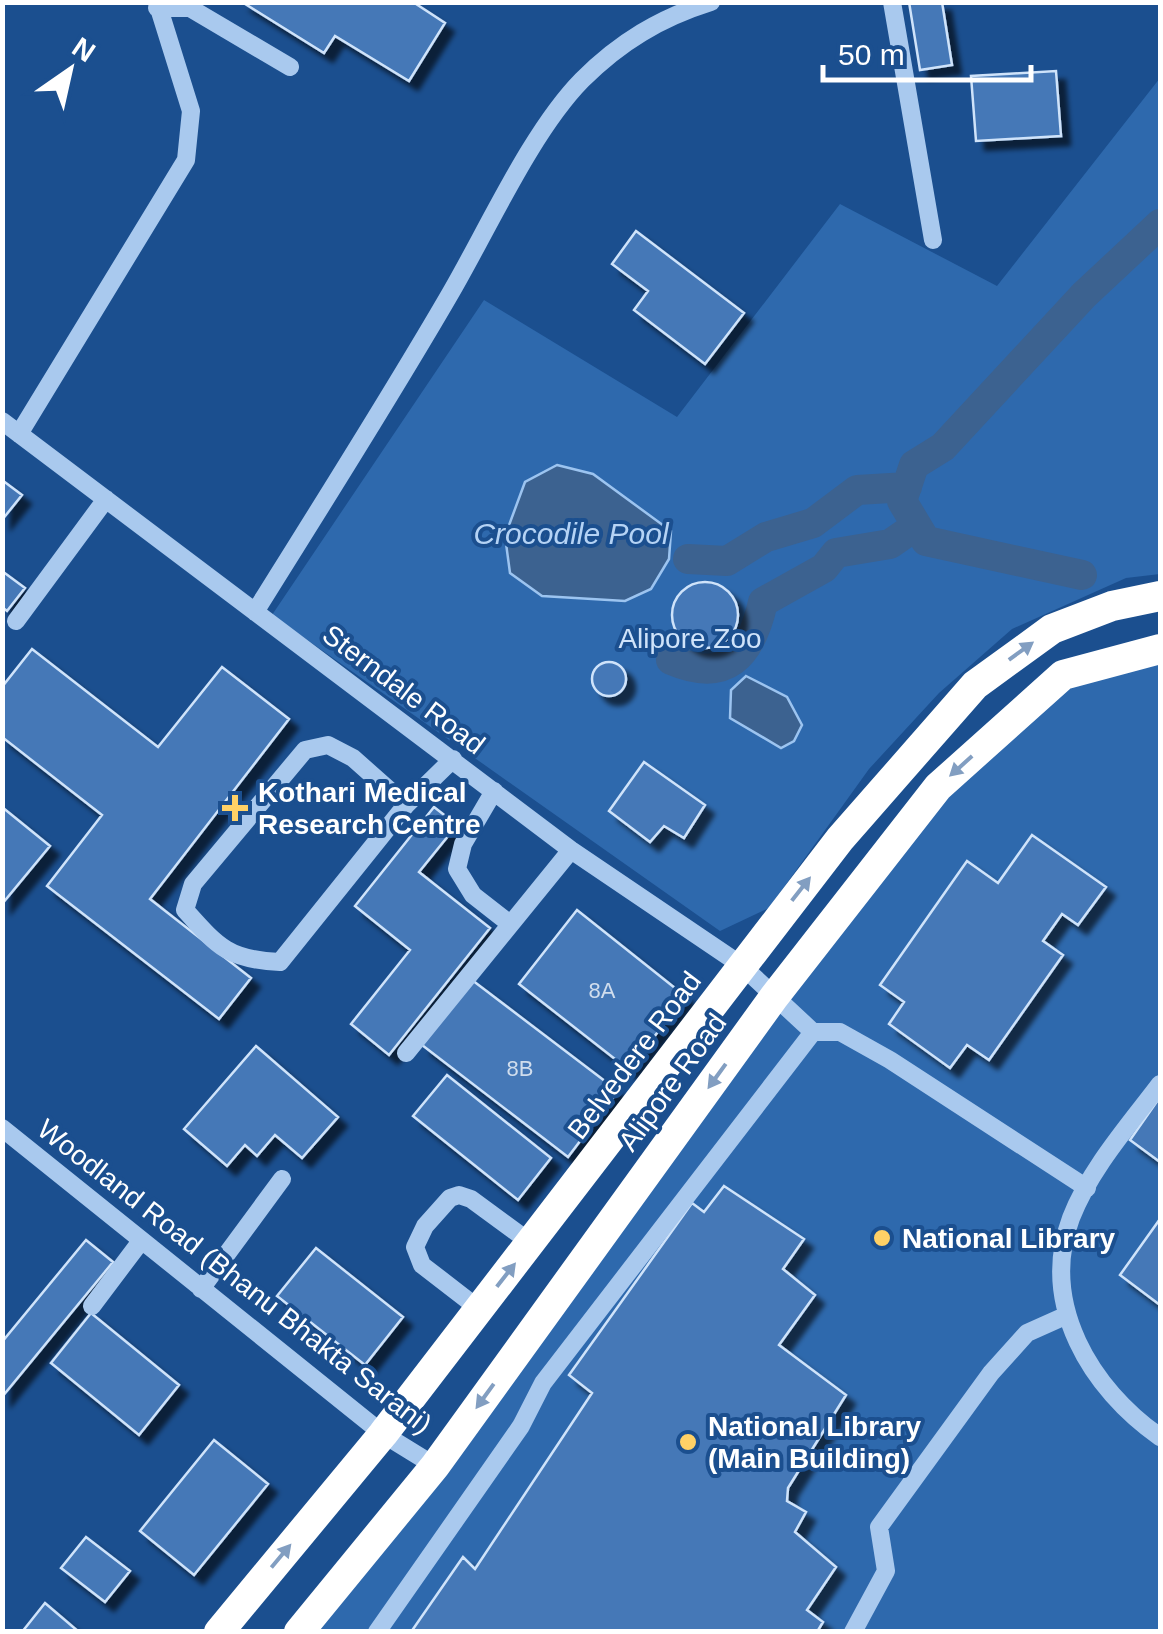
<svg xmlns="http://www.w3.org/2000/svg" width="1163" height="1634" font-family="Helvetica,sans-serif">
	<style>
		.green { fill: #2e69ad }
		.water { fill: #3c6290; stroke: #9cc4f0; stroke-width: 2.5 }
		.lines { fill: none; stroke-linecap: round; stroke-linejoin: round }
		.canal { stroke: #3c6290; stroke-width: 30 }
		.building { fill: #4478b7; stroke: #cfe3fa; stroke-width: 2.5; filter: url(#shadow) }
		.minor { stroke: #a9c9ee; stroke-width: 18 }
		.highway { stroke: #fff; stroke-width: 30 }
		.oneway { fill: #829ec1 }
		.poi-dot { fill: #ffd166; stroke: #1b4f8f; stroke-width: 4 }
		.labels { text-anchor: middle; stroke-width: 8; stroke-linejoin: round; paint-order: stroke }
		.number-label { font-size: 22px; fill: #d0dded }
		.park-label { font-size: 28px; fill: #cfe3fa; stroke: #1b4f8f }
		.street-label { font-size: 28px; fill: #fff; stroke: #1b4f8f }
		.poi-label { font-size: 28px; font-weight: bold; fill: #fff; stroke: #1b4f8f; text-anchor: start }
		.water-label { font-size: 30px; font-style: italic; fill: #b5d3f5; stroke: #1b4f8f }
	</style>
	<defs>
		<filter id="shadow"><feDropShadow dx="9" dy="9" stdDeviation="2.5" flood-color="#0009"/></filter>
	</defs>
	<rect width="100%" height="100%" fill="#1b4f8f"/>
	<path class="green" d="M1160,78V574L1126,578L1012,629L939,693L869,769L769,908L720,931L272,615L484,300L677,417L840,204L997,286Z
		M1160,651V1631L302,1632L937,795L1040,699Z"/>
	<path class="water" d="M557,465L593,474L671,531L669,559L651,589L625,601L542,596L510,573L505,536L525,482Z
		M746,676L787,697L802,725L794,741L781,748L730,718L731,690Z"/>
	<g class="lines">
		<path class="canal" d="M688,559L727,561L766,537L813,523L857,490L907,487
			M1082,575L926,541L902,501L914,465L943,447L1084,295L1160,224
			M671,660C727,684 751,656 763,602L824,568L836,553L890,544L916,526"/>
	</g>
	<path class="building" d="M242,2H413L445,23L409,81L335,36L324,53Z
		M909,2H942L952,65L920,70Z
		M1056,71L1061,136L976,141L971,76Z
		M636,231L744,313L705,364L634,310L648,291L612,264Z
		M2,480L22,495L2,520Z
		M2,571L25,588L7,611L2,607Z
		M672 615a33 33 0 1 1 66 0a33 33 0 1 1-66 0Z
		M32,649L158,747L222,667L289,719L150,899L251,978L219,1019L47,886L102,815L2,737V687Z
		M592 679a17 17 0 1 1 34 0a17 17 0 1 1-34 0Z
		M644,762L705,805L684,838L664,826L650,842L609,811Z
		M2,807L50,846L2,904Z
		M434,807L457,825L419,872L490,928L389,1055L351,1024L410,950L355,906Z
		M1032,835L1106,887L1078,925L1062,914L1043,941L1063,955L989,1060L967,1045L950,1068L889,1024L904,1002L880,985L967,861L998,883Z
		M577,910L685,996L629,1070L519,984Z
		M472,980L618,1091L568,1157L422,1045Z
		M256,1046L338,1117L302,1158L275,1135L257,1156L245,1145L227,1166L184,1129Z
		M447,1075L551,1158L518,1200L413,1116Z
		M1160,1097V1162L1130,1140Z
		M724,1186L804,1239L783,1269L815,1295L779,1345L846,1395L788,1488L787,1501L806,1512L795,1532L836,1567L807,1610L823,1622L817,1632H411L463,1557L475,1569L592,1393L569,1375L692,1203L704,1212Z
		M1160,1219V1305L1120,1275Z
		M86,1240L113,1262L2,1397V1342Z
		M316,1248L403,1317L365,1365L277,1296Z
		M91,1313L179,1385L139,1435L51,1363Z
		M214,1440L268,1484L194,1575L140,1531Z
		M86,1537L130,1571L105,1602L61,1568Z
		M45,1603L79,1632H22Z"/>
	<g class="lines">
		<path class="minor" d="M892,2L933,240
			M157,8H190L290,67
			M2,421L571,850L741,965L813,1032H840L890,1060L1087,1188
			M19,434L186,160L191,111L157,2
			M255,612C321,506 388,401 450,294C488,229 531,132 582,80C620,42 660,18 711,2
			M16,621L106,499
			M494,791L463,844L457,869L473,895L510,924
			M406,805L353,758L328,745L305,750L193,884L185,910C218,947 229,960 280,962L406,805L453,759
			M406,1053L571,850
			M1160,1084C1129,1125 1090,1169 1071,1218C1039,1304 1091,1389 1160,1437
			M2,1128L383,1434L435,1466
			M201,1289L282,1179
			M92,1306L141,1241
			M479,1309L422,1265L415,1247L425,1226L450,1198L459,1195L471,1199L531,1243
			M377,1632L521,1426L543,1383L813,1032
			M853,1632L886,1571L879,1527L991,1373L1027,1333L1065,1316"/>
		<path class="highway" d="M219,1632L383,1434L840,839L975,685L1052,629L1112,606L1160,596
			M299,1632L435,1466L774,997L938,787L1063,675L1160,649"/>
	</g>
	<defs><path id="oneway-solid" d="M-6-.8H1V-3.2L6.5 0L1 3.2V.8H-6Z" transform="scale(2.5)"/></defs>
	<g class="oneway">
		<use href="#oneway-solid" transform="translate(1021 651) rotate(-36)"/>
		<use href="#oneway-solid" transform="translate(961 766) rotate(138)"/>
		<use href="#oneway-solid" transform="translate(801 889) rotate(-52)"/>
		<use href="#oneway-solid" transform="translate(717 1076) rotate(126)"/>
		<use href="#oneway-solid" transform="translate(506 1275) rotate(-52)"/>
		<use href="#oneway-solid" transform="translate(485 1396) rotate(126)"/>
		<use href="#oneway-solid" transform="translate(281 1556) rotate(-50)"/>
	</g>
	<g class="poi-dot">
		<path d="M230 793h10v10h10v10h-10v10h-10v-10h-10v-10h10z"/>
		<circle cx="882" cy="1238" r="10"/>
		<circle cx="688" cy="1442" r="10"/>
	</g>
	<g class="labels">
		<g class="number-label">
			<text x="602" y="998">8A</text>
			<text x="520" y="1076">8B</text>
		</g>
		<g class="park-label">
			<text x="690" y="648">Alipore Zoo</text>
		</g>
		<g class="street-label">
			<text transform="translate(404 689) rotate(37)" y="10">Sterndale Road</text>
			<text transform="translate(634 1055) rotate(-53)" y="10">Belvedere Road</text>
			<text transform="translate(672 1082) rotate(-54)" y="10">Alipore Road</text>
			<text transform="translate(235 1276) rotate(38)" y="10">Woodland Road (Bhanu Bhakta Sarani)</text>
		</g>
		<g class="poi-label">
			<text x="258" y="802">Kothari Medical<tspan x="258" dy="32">Research Centre</tspan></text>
			<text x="902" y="1248">National Library</text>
			<text x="708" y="1436">National Library<tspan x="708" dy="32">(Main Building)</tspan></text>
		</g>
		<g class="water-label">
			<text x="571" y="544">Crocodile Pool</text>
		</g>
	</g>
	<rect width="1163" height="1634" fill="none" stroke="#ffffff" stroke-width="10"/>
	<g transform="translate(70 70) rotate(34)" stroke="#1b4f8f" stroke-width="8" paint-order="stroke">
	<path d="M0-8L18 38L0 25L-18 38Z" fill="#ffffff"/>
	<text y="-15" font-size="28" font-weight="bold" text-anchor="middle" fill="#ffffff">N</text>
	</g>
	<path d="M823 65v15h208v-15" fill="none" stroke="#ffffff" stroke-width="5"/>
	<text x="838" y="65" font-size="30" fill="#ffffff" stroke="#1b4f8f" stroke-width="8" paint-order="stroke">50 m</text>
</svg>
